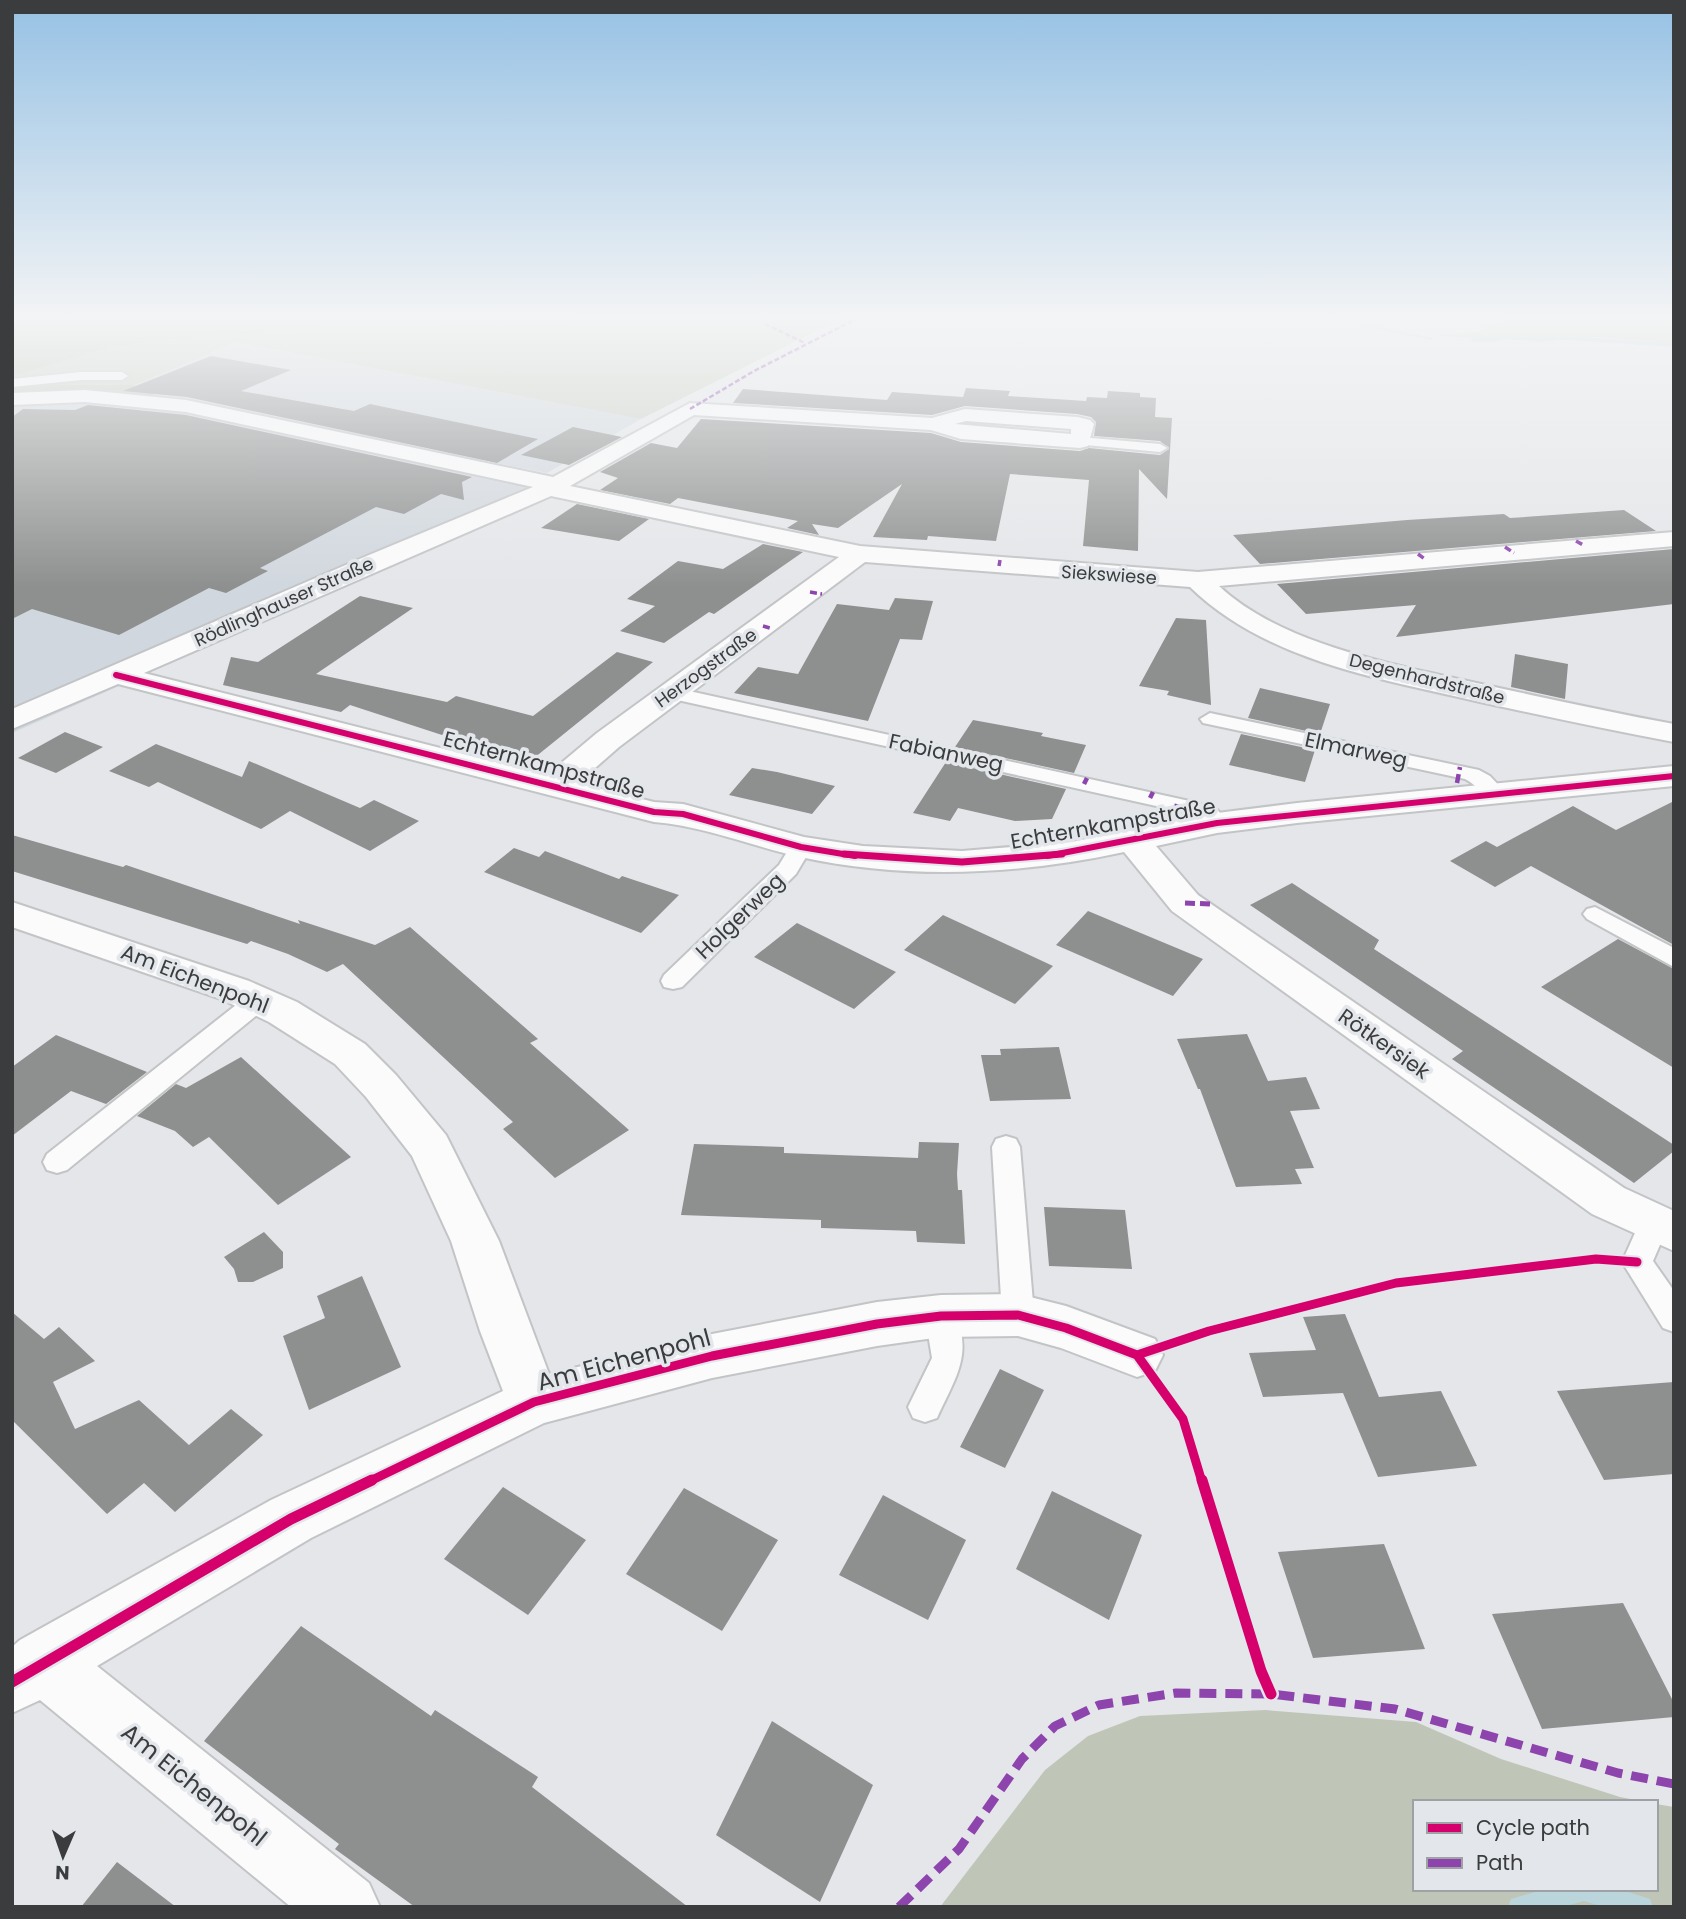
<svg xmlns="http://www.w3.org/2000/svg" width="1686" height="1919" font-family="Poppins,sans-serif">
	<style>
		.built { fill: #d1d7de }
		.green { fill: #c9cec2 }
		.forest { fill: #c0c6b7 }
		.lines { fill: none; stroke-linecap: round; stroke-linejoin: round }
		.stream { fill: #bbd5dd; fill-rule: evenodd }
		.building { fill: #8e8f8f }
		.service-casing { stroke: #c2c4c6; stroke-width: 4 }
		.minor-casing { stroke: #c2c4c6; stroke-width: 4 }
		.service { fill: #fbfbfc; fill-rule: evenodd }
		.minor { fill: #fbfbfc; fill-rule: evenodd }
		.quiet-far4 { stroke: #8e44ad; stroke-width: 2.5; stroke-dasharray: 5 2.5; stroke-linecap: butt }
		.quiet-far3 { stroke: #8e44ad; stroke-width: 3.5; stroke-dasharray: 7 3.5; stroke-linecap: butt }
		.quiet-far2 { stroke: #8e44ad; stroke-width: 4.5; stroke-dasharray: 9 4.5; stroke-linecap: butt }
		.quiet-far1 { stroke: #8e44ad; stroke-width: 5; stroke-dasharray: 10 5; stroke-linecap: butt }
		.quiet { stroke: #8e44ad; stroke-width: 9; stroke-dasharray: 17 9; stroke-linecap: butt }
		.cycleway-far3-casing { stroke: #e3e6ea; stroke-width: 10 }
		.cycleway-far2-casing { stroke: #e3e6ea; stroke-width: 11 }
		.cycleway-far1-casing { stroke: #e3e6ea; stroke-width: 13 }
		.cycleway-casing { stroke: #e3e6ea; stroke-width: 16 }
		.cycleway-far3 { stroke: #d6006c; stroke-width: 6 }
		.cycleway-far2 { stroke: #d6006c; stroke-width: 7 }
		.cycleway-far1 { stroke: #d6006c; stroke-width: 9 }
		.cycleway { stroke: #d6006c; stroke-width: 11 }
		.labels { text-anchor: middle; stroke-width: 7; stroke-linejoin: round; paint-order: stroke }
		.far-street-label { font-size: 18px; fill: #3a3c3d; stroke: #e3e6ea }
		.street-label { font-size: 21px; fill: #3a3c3d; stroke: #e3e6ea }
		.near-street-label { font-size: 24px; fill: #3a3c3d; stroke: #e3e6ea }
	</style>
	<rect width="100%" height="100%" fill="#e4e6e9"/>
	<path class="built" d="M236,342L641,419L547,473L162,398L135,385Z
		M72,402L182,409L514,483L551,496L12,733V403Z"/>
	<path class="green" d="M562,319H840L641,419L236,342L135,385L12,384V376L103,350L153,341L336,326L573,328L578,319Z
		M1506,319H1674V343L1596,337L1481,339L1435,335L1477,332Z"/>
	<path class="forest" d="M72,319H578L573,328L336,326L153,341L103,350L12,376V322Z
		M12,384L134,385L162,398L12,396Z
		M1265,1710L1416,1722L1501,1759L1620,1797L1646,1802H1415V1889H1656V1804L1674,1807V1907H940L1045,1770L1088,1736L1140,1716Z"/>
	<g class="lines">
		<path class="stream" d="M1325,319H1335L1434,338L1431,340Z
			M1505,335L1539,338L1563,336L1674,343V347L1563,340L1539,342L1505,339L1495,342H1473L1470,340L1473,338H1495Z
			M1545,1889H1619L1650,1899L1653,1907H1604L1584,1901L1562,1907H1508L1511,1899Z"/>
	</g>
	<path class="building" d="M211,356L291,370L241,391L354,411L370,404L538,439L497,463L187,397L123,391Z
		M966,388L1010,391L1008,396L1086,401L1087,397L1107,398L1108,391L1140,393V397L1156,398L1155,417L1172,418L1167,499L1139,469L1138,551L1083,546L1089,480L1010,474L996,541L928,536L927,540L873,537L902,484L838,528L812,524L819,535L787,528L798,521L678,498L670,504L600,490L618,478L600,472L651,443L677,448L701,419L931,433L961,442L1080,451L1089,448L1160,455L1169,449L1160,441L1094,436L1096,422L1091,417L1077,414L965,406L932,415L733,403L743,389L887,400L892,392L963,397Z
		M88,405L186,415L472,477L462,482L464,500L441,494L404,514L376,507L260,568L268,571L226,593L209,588L119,635L32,609L12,619V417L23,409L75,410Z
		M573,427L622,437L569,465L521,455Z
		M577,504L649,519L619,541L541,528Z
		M1624,510L1656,531L1260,564L1233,535L1407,520L1504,514L1510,518Z
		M763,544L803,552L714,614L709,612L664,643L620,631L655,606L627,599L678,561L723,569Z
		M1674,549V604L1396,637L1416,605L1306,614L1277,584Z
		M360,596L413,608L316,674L447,702L456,696L533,716L617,652L653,662L534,758L447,731L442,735L350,705L341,712L223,685L231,657L258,662Z
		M895,598L933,601L922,640L900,639L868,721L734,693L758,667L798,674L837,604L889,610Z
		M1176,618L1206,620L1211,705L1167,695L1169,691L1139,686Z
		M1515,654L1568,664L1565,699L1511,687Z
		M1260,688L1330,704L1320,734L1248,718Z
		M973,720L1043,733L1041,736L1086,745L1074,773L955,747Z
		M65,732L103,747L56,773L18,758Z
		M1241,734L1315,750L1305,782L1229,765Z
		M156,744L242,777L249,761L360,808L374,800L419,821L370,851L290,811L261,829L158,782L149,787L109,771Z
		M946,762L1066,789L1052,819L1015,821L958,808L950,821L913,813Z
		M752,768L777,772L835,786L812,814L729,795Z
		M1674,801V945L1531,866L1495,887L1450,861L1486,841L1497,847L1573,806L1616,830Z
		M12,835L123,867L126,865L300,924L298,920L375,945L410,927L538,1039L530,1043L629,1130L555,1178L503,1129L513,1122L343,964L327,972L288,954L251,941L247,944L12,871Z
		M514,848L539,857L545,851L619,879L622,876L679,895L641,933L484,872Z
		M1292,883L1379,940L1374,949L1674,1145V1151L1634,1183L1452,1059L1463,1051L1250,905Z
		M1088,911L1203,959L1173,996L1056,945Z
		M943,915L1053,966L1015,1004L904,950Z
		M797,923L896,972L854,1009L754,957Z
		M1618,939L1674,969V1068L1541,987Z
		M1247,1034L1268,1081L1306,1077L1320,1109L1290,1111L1314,1168L1295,1169L1302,1184L1236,1187L1200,1089H1198L1177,1039Z
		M56,1035L147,1072L106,1104L71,1091L12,1136V1067Z
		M1059,1047L1071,1099L990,1101L981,1055H1001L1000,1049Z
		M241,1057L351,1157L278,1205L209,1137L193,1147L175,1131L137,1116L176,1084L186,1088Z
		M919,1142L959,1143L957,1174L958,1190H962L965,1244L917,1242L916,1231L821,1228V1220L681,1215L694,1144L784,1147V1153L918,1158Z
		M1044,1207L1125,1210L1132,1269L1049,1266Z
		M264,1232L283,1252V1268L253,1282H238L234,1269L224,1257Z
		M362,1276L401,1367L309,1410L283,1336L325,1318L317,1296Z
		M12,1312L44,1339L59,1327L95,1361L53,1382L75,1429L139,1400L189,1445L231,1409L263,1435L175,1512L144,1483L107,1514L12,1420Z
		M1345,1314L1379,1397L1441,1391L1477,1466L1378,1477L1343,1393L1263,1397L1249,1353L1316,1350L1303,1317Z
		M1000,1369L1044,1390L1005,1468L960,1447Z
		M1674,1382V1474L1604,1480L1557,1391Z
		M503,1487L586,1540L528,1615L444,1559Z
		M684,1488L778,1540L722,1631L626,1574Z
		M1052,1491L1142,1535L1109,1620L1016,1569Z
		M883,1495L966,1540L928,1620L839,1575Z
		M1384,1544L1425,1649L1313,1658L1278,1552Z
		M1623,1603L1674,1703V1717L1542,1729L1492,1614Z
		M301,1626L431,1716L435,1710L538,1777L532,1787L688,1907H415L335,1849L339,1844L204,1741Z
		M772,1721L873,1785L820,1902L716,1835Z
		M117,1862L176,1907H81Z"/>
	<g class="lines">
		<g class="service-casing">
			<path id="service" d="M81,372H122L128,376L122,380H81L12,387V379Z
				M1080,437L1160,444L1167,448L1160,452L1075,444L1073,441Z
				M671,687L1194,802L1216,808L1228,823L1225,828C1209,831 1202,818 1188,813L664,697L662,693L664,689Z
				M1210,713L1479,770L1490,776L1506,793L1502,797C1486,802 1479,786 1465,779L1203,723L1200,719Z
				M801,840L809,842L812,847L796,874L682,987L673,989L664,987L661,981L664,975L779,865L793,842Z
				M1595,907L1674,948V967L1587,919L1583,914L1587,909Z
				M259,991L268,994L272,1000L268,1006L67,1170L57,1173L47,1170L43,1162L47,1154L250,994Z
				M1006,1136L1016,1139L1020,1147L1034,1315L1029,1325L1018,1329L1007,1325L1002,1315L992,1147L996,1139Z
				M1654,1212L1665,1215L1669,1224L1653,1261L1674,1291V1332L1663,1328L1622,1262L1643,1215Z
				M941,1302L952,1306C975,1353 956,1376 937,1418L925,1422L913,1418L908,1407L932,1358L925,1316L930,1306Z"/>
		</g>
		<g class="minor-casing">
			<path id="minor" d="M85,390L186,400L553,477L690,403L932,418L965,409L1077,417L1090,420L1094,424L1088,446L1080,448L961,439L931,430L694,415L570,486L860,546L1198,572L1674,532V546L1219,586C1283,646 1398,665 1481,684C1545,698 1609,712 1674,724V742C1609,730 1544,716 1480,702C1381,679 1266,661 1190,587L865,562L619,747L578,783L654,802L683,804L804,837L863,846L962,851L1071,842L1217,813L1297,803L1674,766V786L1297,823L1217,833L1156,846L1198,895L1624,1188L1674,1211V1251L1592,1214L1172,911L1124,852C1018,875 907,880 800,857C751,846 704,826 654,822L118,684L12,729V709L369,555L533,487L186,412L85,402L12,405V393ZM966,421L1071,429V434L955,424ZM551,496L839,557L597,733L547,775L144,673Z
				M12,902L249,981L297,1002L365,1044L396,1075L446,1135L499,1241L549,1374L712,1334L877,1302L941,1295L1018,1294L1066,1306L1155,1339L1163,1355L1155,1371L1137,1377L1061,1348L1018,1336L941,1337L877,1346L712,1378L544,1423L311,1538L97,1666L369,1883L380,1907H291L40,1700L12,1713V1647L20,1640L271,1500L503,1391L480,1331L451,1241L412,1156L366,1097L335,1064L269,1022L221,999L12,927Z"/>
		</g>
		<use href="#service" class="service"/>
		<use href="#minor" class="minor"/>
		<path class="quiet-far4" d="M765,324L805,343
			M690,409L754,371L856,319"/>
		<path class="quiet-far3" d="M1576,541L1585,546
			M1505,547L1514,553
			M1418,554L1426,560
			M999,566L1000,560
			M810,592L822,594
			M763,626L773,629"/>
		<path class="quiet-far2" d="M1457,783L1460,767
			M1084,784L1087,778
			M1150,798L1153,792
			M1175,811L1177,804"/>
		<path class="quiet-far1" d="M1185,903L1210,904"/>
		<path class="quiet" d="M899,1907L959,1849L1022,1759L1055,1726L1099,1705L1176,1693L1271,1694L1395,1709L1618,1773L1674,1784"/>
		<g class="cycleway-far3-casing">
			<path id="cycleway-far3" d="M116,675L654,812L683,814L801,847L855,856
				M1047,856L1217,823L1674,776"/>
		</g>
		<g class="cycleway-far2-casing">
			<path id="cycleway-far2" d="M844,854L962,862L1062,854"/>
		</g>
		<g class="cycleway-far1-casing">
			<path id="cycleway-far1" d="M1137,1355L1209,1331L1396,1283L1596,1259L1637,1262
				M1137,1355L1183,1419L1202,1482
				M368,1482L534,1402L712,1356L877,1324L941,1316L1018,1315L1066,1328L1137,1355"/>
		</g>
		<g class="cycleway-casing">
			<path id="cycleway" d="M1202,1480L1261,1671L1271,1694
				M12,1682L291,1519L372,1480"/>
		</g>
		<use href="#cycleway-far3" class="cycleway-far3"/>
		<use href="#cycleway-far2" class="cycleway-far2"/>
		<use href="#cycleway-far1" class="cycleway-far1"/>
		<use href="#cycleway" class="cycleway"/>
	</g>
	<linearGradient id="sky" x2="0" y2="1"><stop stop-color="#96c1e4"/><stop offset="0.54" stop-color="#f3f4f5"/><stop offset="1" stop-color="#f3f4f5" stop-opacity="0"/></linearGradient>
	<rect width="1686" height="587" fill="url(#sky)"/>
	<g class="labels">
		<g class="far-street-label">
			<text transform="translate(1109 575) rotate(4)" y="6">Siekswiese</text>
			<text transform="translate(284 602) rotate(-24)" y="6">Rödlinghauser Straße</text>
			<text transform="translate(706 668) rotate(-36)" y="6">Herzogstraße</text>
			<text transform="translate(1427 679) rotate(14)" y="6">Degenhardstraße</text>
		</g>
		<g class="street-label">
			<text transform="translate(1356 750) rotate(12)" y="7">Elmarweg</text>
			<text transform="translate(946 753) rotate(12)" y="7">Fabianweg</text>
			<text transform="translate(544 765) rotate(15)" y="7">Echternkampstraße</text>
			<text transform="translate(1113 824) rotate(-10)" y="7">Echternkampstraße</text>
			<text transform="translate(740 916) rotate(-44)" y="7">Holgerweg</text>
			<text transform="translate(195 979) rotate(21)" y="7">Am Eichenpohl</text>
			<text transform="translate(1384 1044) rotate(35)" y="7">Rötkersiek</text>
		</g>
		<g class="near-street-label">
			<text transform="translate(624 1360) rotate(-15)" y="8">Am Eichenpohl</text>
			<text transform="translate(194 1785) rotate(39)" y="8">Am Eichenpohl</text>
		</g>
	</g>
	<rect width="1686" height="1919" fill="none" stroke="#3a3c3d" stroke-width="28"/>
	<rect x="1413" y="1800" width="245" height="91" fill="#e3e6ea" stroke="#9fa2a5" stroke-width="2"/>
	<rect x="1427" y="1823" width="35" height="10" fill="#d6006c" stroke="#9fa2a5" stroke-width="2"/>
	<text x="1476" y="1835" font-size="21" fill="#3a3c3d">Cycle path</text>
	<rect x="1427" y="1858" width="35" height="10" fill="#8e44ad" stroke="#9fa2a5" stroke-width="2"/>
	<text x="1476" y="1870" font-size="21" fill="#3a3c3d">Path</text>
	<g transform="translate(63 1856) rotate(182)" stroke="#e3e6ea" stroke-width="5" paint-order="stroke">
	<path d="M0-5L12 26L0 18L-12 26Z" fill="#3a3c3d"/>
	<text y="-10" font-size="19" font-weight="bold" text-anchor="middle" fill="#3a3c3d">N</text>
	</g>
</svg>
